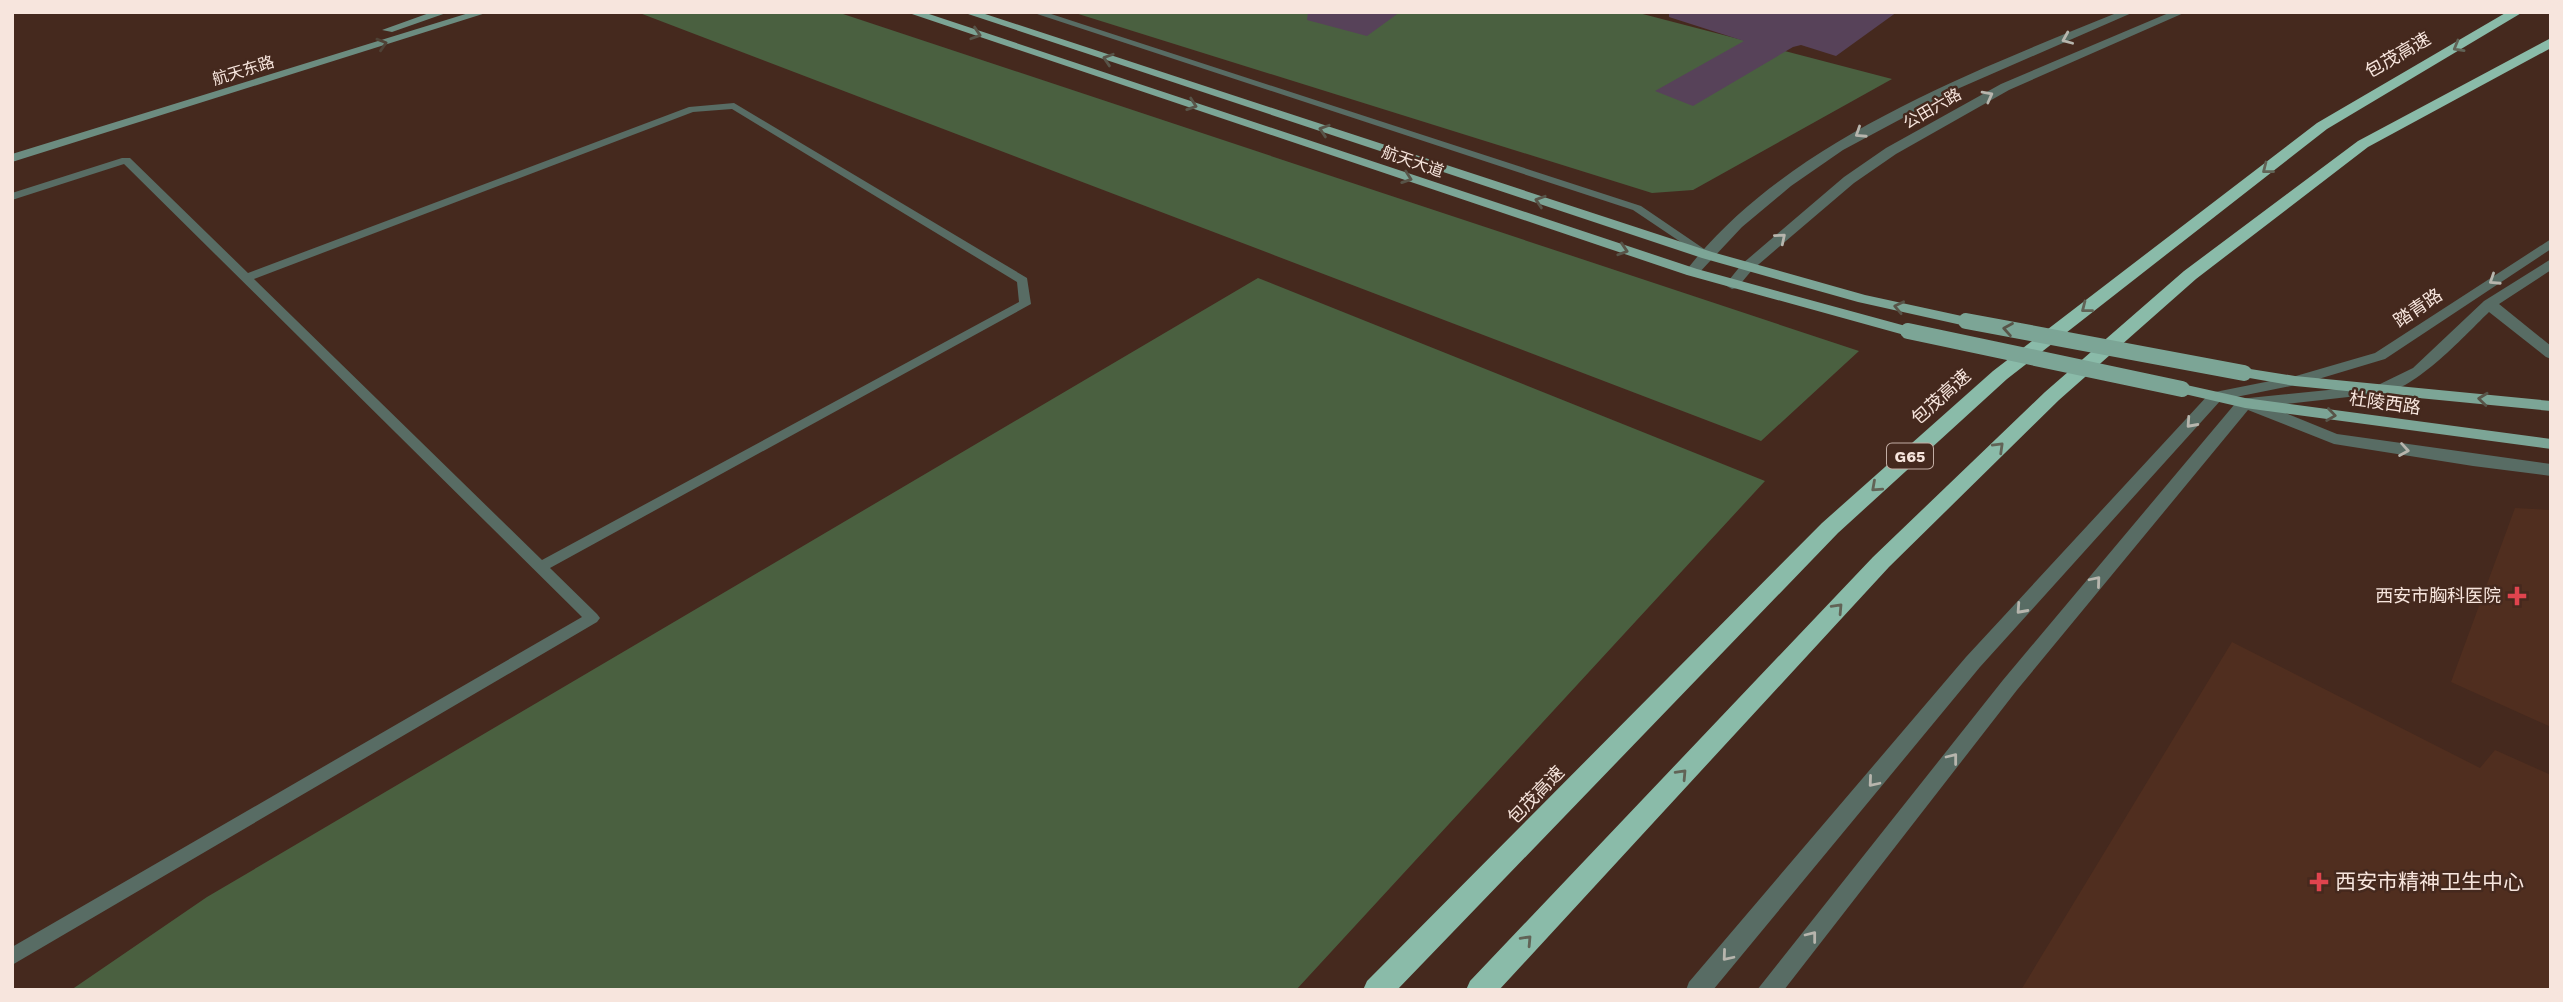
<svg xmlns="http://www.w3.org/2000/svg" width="2563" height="1002" font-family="'Work Sans','Noto Sans SC',sans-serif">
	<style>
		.built { fill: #502e1f }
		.green { fill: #4a6040 }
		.building { fill: #574259 }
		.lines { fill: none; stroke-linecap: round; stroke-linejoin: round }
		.service { fill: #586c64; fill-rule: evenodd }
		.minor { fill: #586c64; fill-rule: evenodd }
		.tertiary { fill: #586c64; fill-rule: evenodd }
		.secondary { fill: #6c8c80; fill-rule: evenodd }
		.primary { fill: #7ca596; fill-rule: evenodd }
		.motorway { fill: #8abba9; fill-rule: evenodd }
		.primary-bridge { stroke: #7ca596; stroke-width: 16 }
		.oneway { stroke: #585448 }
		.oneway2 { stroke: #b7b5ad }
		.oneway3 { stroke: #4f4236 }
		.oneway4 { stroke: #616356 }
		.health-dot { fill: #e0444e; stroke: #45291e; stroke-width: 2.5 }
		.labels { text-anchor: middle; stroke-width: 5; stroke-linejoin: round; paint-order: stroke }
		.far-street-label { font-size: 16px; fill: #f7e5dd; stroke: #45291e }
		.shield { fill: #45291e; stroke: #c2ada4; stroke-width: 2 }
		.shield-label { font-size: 16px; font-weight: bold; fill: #f7e5dd }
		.street-label { font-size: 18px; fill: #f7e5dd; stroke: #45291e }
		.poi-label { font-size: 18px; fill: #f7e5dd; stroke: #45291e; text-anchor: end }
		.near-poi-label { font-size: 21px; fill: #f7e5dd; stroke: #45291e; text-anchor: start }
	</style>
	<rect width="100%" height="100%" fill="#45291e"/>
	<path class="built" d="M2515,508L2551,510V727L2451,682Z
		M2232,642L2480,768L2495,750L2551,775V990H2021Z"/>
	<path class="green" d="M637,12H837L1859,351L1761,441Z
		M1072,12H1635L1892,79L1693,190L1652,193Z
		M1258,278L1765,481L1296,990H71L207,897Z"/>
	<path class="building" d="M1308,12H1400L1367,36L1307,20Z
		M1669,12H1897L1836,56L1801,45L1793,47L1693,106L1655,91L1744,41L1669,17Z"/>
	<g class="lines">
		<path class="service" d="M1031,12H1045L1641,206L1713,255L1711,257H1703L1633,210Z
			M734,103L1027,278L1031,304L550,568L597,614L600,618L597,622L12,965V947L582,617L124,164L12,200V193L122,158H130L248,273L689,107ZM732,109L1017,282L1019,302L542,560L254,279L693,112Z"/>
		<path class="minor" d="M2295,376L2303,381L2301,384L2221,400L1980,667L1713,990H1686L1689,982L1966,657L2210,393Z
			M2378,385L2384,387L2386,390L2384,393L2268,406L2337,434L2551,464V476L2473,466L2334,444L2248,410L2017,690L1784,990H1757L2003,680L2239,399Z"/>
		<path class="tertiary" d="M2119,12H2134L1955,90L1843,150L1791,186L1742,227L1697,275H1687L1685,272C1784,142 1972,72 2119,12Z
			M2171,12H2186L2009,90L1896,154L1854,183L1752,270L1737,288L1732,289L1725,285L1742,264L1844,177L1886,148L2001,84Z
			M2551,239V249L2385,359L2295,386L2287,381L2289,378L2375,353Z
			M2551,259V270L2499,304L2551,346V359L2546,357L2489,312C2468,332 2407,400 2376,392L2374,389L2376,386L2413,368L2484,301Z"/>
		<path class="secondary" d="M432,12H449L392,32L382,30Z
			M472,12H489L12,162V154Z"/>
		<path class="primary" d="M906,12H923L1697,269L1913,328L1916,331L1908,336L1687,275Z
			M962,12H979L1712,252L1865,295L1971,318L1974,321L1966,326L1858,302L1702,258Z
			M2244,368L2295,376L2551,401V411L2295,386L2238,376L2236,373L2238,370Z
			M2182,384L2245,398L2551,439V449L2245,408L2176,392L2174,389L2176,386Z"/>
		<path class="motorway" d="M2507,12H2523L2327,129L2007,379L1838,533L1397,990H1363L1367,981L1822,523L1993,371L2317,123Z
			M2551,38V48L2368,147L2196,279L2059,400L1889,567L1499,990H1466L1470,981L1873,557L2045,392L2184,271L2358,141Z"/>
		<path class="primary-bridge" d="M1966,321L2244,373
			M1908,331L2182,389"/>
	</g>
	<defs><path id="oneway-chevron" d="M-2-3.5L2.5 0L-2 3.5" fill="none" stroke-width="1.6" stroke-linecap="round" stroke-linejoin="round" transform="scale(1.75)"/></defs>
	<g class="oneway">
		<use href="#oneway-chevron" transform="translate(976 34) rotate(18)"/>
		<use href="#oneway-chevron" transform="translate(1108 59) rotate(-162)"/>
		<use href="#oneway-chevron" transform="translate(1192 105) rotate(19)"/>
		<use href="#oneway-chevron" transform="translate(1324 130) rotate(-162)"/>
		<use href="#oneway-chevron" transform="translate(1407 178) rotate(19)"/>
		<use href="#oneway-chevron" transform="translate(1540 201) rotate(-162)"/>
		<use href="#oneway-chevron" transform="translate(1623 250) rotate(18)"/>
		<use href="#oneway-chevron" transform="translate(1899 307) rotate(-168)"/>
		<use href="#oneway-chevron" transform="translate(2008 329) rotate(-170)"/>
		<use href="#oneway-chevron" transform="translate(2483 399) rotate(-174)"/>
		<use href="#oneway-chevron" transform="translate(2331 415) rotate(8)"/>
	</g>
	<g class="oneway2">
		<use href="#oneway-chevron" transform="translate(2067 39) rotate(157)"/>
		<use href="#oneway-chevron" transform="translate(1988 96) rotate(-28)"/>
		<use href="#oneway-chevron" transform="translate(1860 133) rotate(147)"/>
		<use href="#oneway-chevron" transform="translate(1781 238) rotate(-40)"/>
		<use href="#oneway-chevron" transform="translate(2494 280) rotate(147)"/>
		<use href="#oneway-chevron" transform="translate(2191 423) rotate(132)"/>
		<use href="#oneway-chevron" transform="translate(2404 450) rotate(9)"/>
		<use href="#oneway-chevron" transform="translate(2096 581) rotate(-50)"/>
		<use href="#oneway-chevron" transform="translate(2021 609) rotate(132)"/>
		<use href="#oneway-chevron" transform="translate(1953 758) rotate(-52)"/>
		<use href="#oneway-chevron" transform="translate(1873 782) rotate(130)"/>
		<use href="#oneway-chevron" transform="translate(1812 936) rotate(-52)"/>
		<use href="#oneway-chevron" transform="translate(1727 956) rotate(130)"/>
	</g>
	<use class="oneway3" href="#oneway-chevron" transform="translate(382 44) rotate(-17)"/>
	<g class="oneway4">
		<use href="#oneway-chevron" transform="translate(2458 47) rotate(150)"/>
		<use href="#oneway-chevron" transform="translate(2267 169) rotate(142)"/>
		<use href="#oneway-chevron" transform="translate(2086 308) rotate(142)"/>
		<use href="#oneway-chevron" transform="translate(1999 447) rotate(-44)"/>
		<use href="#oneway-chevron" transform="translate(1876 487) rotate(138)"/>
		<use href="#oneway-chevron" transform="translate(1838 608) rotate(-47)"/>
		<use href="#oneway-chevron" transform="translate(1682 774) rotate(-47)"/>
		<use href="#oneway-chevron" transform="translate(1527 940) rotate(-47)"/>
	</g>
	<g class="health-dot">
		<path d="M2513.5 585.5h7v7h7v7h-7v7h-7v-7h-7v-7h7z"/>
		<path d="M2315.5 871.5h7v7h7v7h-7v7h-7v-7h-7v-7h7z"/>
	</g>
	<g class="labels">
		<g class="far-street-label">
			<text transform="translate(243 70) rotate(-17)" y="6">航天东路</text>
			<text transform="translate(1932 108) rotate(-30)" y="6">公田六路</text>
			<text transform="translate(1413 161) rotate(19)" y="6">航天大道</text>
		</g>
		<rect class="shield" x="1887" y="443.5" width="46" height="25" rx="5"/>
		<g class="shield-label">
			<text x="1910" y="462">G65</text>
		</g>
		<g class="street-label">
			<text transform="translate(2398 55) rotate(-30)" y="6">包茂高速</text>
			<text transform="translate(2418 308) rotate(-34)" y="6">踏青路</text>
			<text transform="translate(1941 397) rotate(-42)" y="6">包茂高速</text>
			<text transform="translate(2385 403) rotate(8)" y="6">杜陵西路</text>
			<text transform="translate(1536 795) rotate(-46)" y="6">包茂高速</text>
		</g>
		<g class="poi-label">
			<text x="2501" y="602">西安市胸科医院</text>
		</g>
		<g class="near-poi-label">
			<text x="2335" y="889">西安市精神卫生中心</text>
		</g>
	</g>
	<rect width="2563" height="1002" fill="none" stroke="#f7e5dd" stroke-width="28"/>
</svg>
